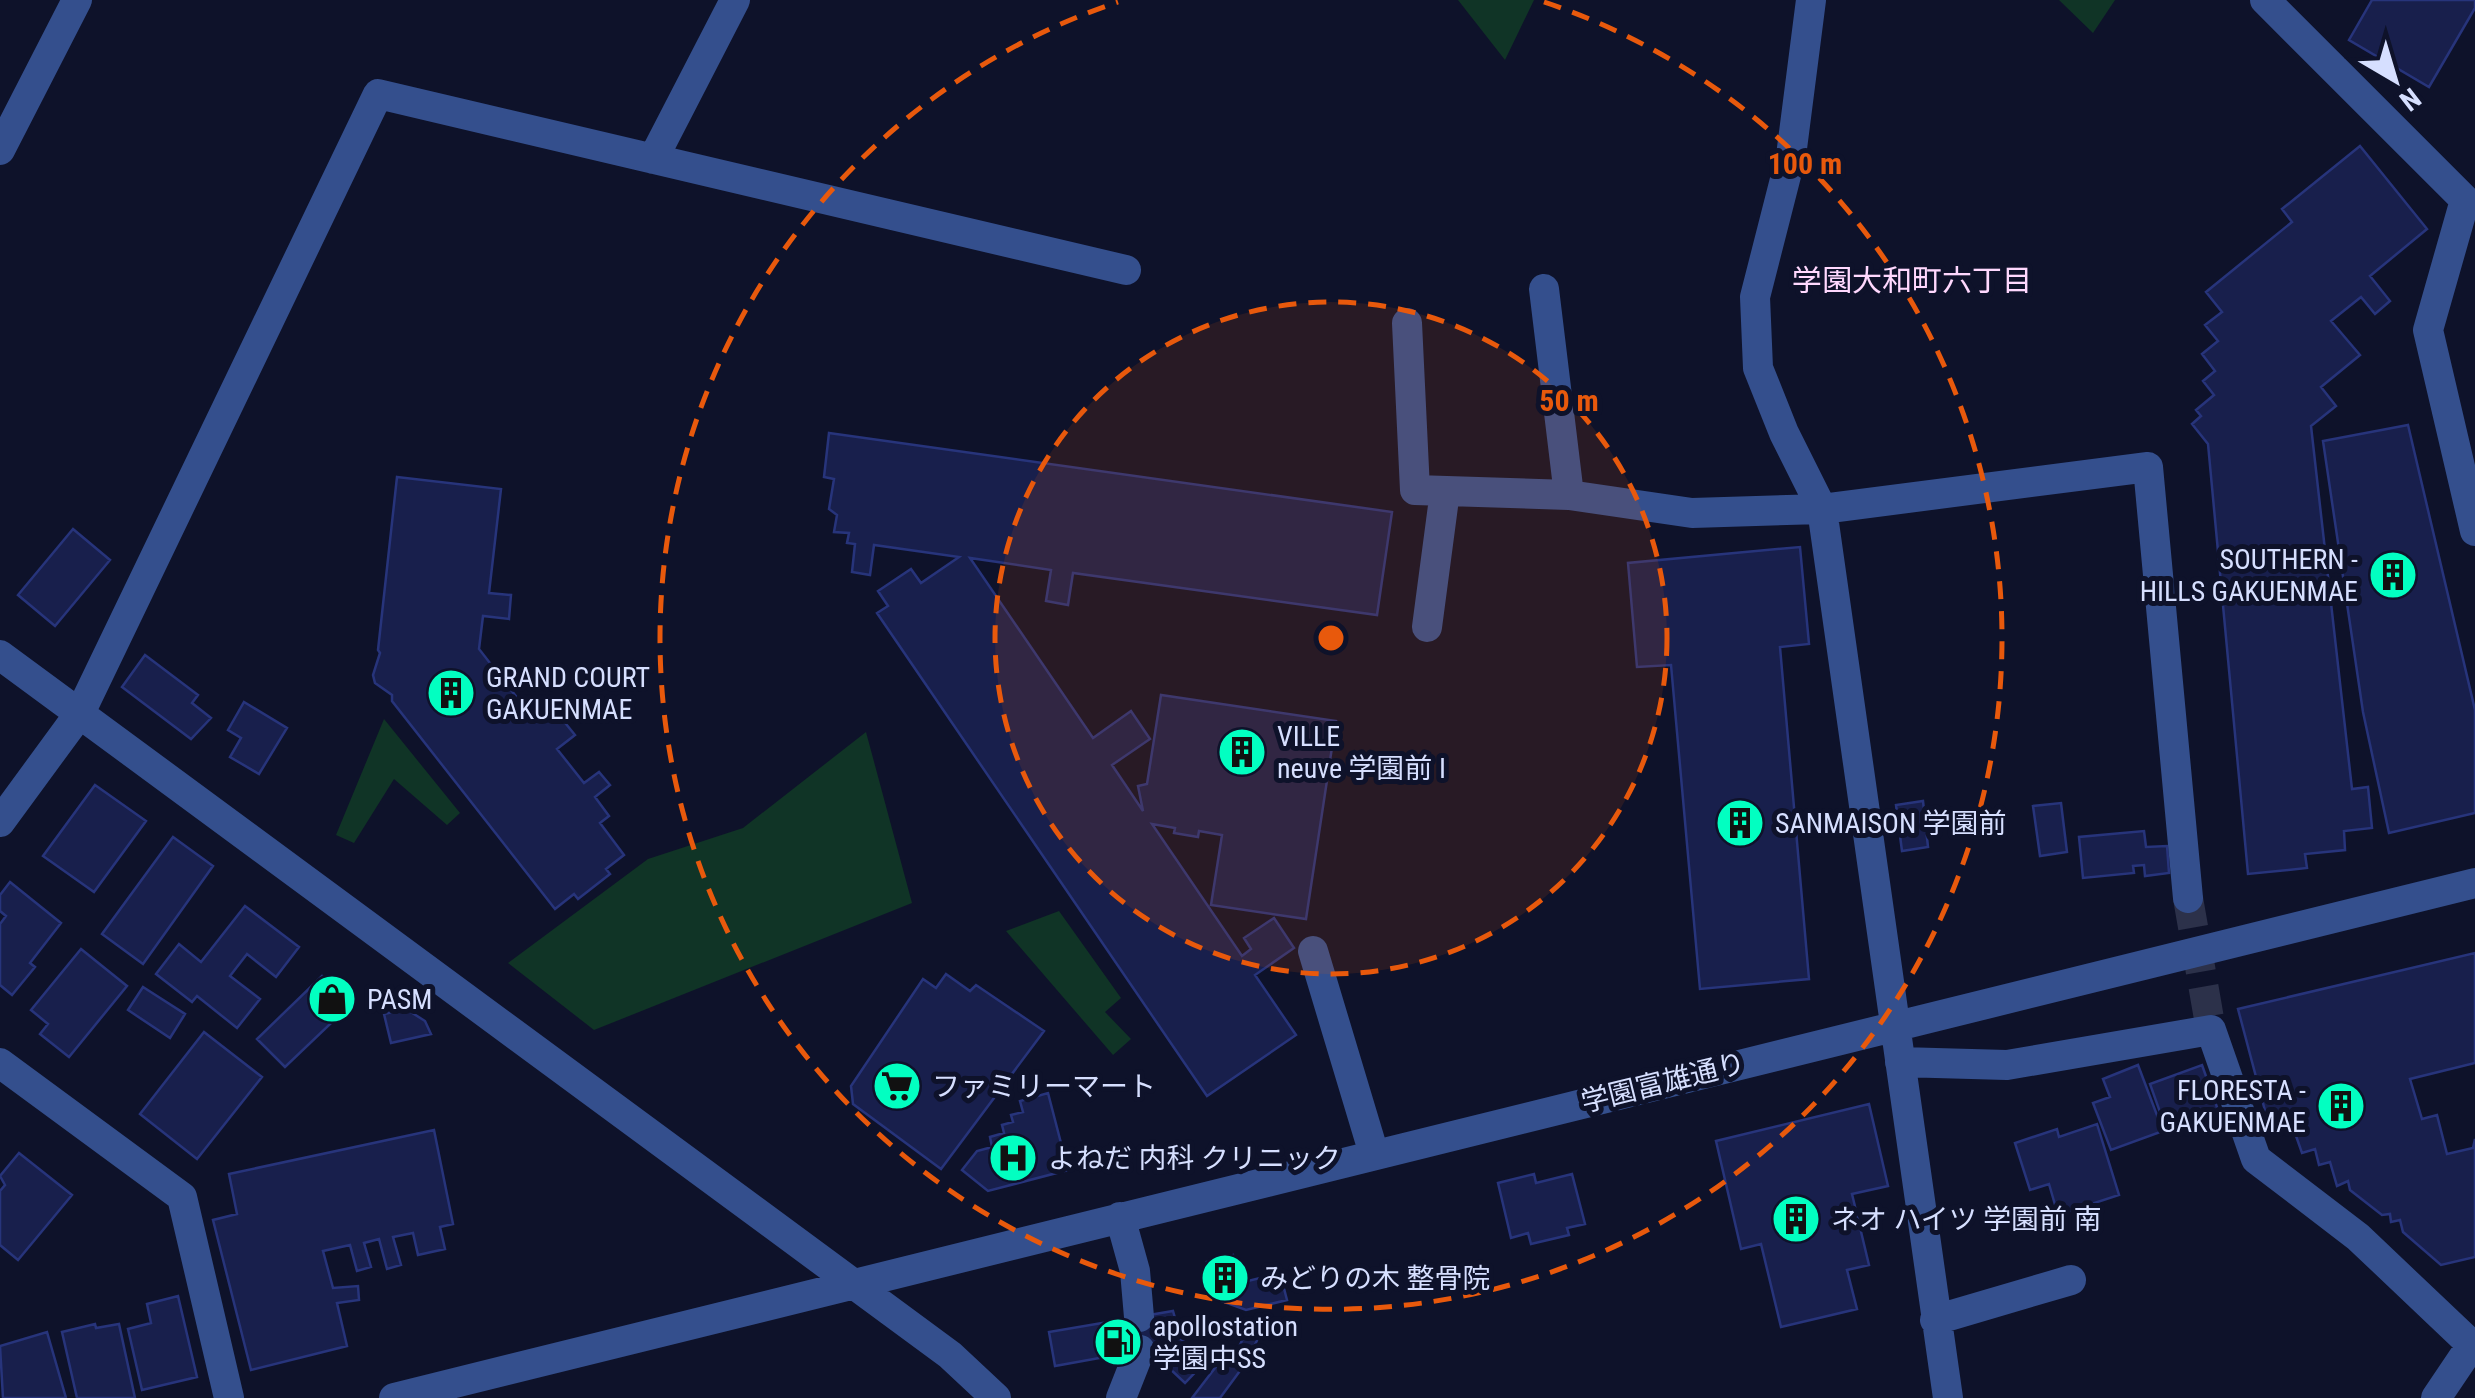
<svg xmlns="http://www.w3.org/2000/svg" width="2475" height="1398" font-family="'Roboto Condensed','Noto Sans JP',sans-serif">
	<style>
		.green { fill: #103426 }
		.building { fill: #181f4c; stroke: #27347b; stroke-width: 2.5 }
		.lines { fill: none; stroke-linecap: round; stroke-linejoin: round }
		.minor-tunnel { stroke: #2c314a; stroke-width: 30; stroke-dasharray: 30 15; stroke-linecap: butt }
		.minor { stroke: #344f8d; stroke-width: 30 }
		.ring { fill: none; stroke: #e8590c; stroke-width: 5; stroke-dasharray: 18 12 }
		.labels { text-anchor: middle; stroke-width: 10; stroke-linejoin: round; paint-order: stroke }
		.poi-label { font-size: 28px; fill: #d6dfff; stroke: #0e122a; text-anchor: start }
		.street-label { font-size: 28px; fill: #d6dfff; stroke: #0e122a }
		.neighbourhood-label { font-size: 30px; fill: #ffd8fe; stroke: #0e122a }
		.centre { fill: #e8590c; stroke: #0e122a; stroke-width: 5 }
		.ring-label { font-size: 30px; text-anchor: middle; font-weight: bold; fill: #e8590c; stroke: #0e122a; stroke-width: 10; stroke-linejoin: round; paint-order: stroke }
	</style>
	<rect width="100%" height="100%" fill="#0e122a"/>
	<path class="green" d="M1458,0H1534L1505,60Z
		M2059,0H2115L2093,33Z
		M384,719L460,813L447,825L394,779L354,843L336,835Z
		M866,732L912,903L594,1030L508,963L648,859L743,828Z
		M1059,911L1121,998L1105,1012L1131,1039L1113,1055L1006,931Z"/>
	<path class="building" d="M2372,0H2475V8L2429,87L2349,40Z
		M2360,146L2427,229L2370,276L2390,301L2375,314L2361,297L2331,321L2360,355L2321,387L2336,406L2311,426L2352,789L2368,787L2372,828L2344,831L2345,850L2305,854L2307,868L2248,874L2208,444L2192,424L2201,416L2196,410L2214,395L2203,381L2215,371L2202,354L2218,341L2205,325L2222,312L2206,292L2292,222L2282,209Z
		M2408,425L2475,710V813L2389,833L2363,712L2323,441Z
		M829,433L1392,512L1377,615L1073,573L1068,605L1046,601L1051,570L970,558L1093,738L1131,711L1150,739L1112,765L1143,811L1138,786L1147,784L1161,695L1336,721L1306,919L1211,905L1222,835L1199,831L1198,837L1174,833L1175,828L1152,824L1242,956L1251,949L1244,938L1274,918L1294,948L1255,975L1296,1035L1207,1096L877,613L888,606L878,591L911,569L921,583L959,557L874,545L870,575L852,572L855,544L847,543L849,533L834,532L837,515L829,509L834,479L824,477Z
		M397,477L501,489L489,593L511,595L509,619L483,616L479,649L536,722L553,708L575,735L557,749L584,783L599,772L610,785L595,797L609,816L600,823L624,855L606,869L610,874L578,899L574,894L555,909L392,701V695L375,683L373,675L380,653L378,650Z
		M73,529L110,560L55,626L18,595Z
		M1800,547L1809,644L1780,647L1809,979L1700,989L1671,665L1637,667L1628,563Z
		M145,655L198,695L192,703L211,718L191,739L122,687Z
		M244,702L287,728L259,774L230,757L241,738L228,730Z
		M95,785L146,821L94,892L43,856Z
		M1923,801L1928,847L1902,851L1896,805Z
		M2061,803L2067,852L2040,856L2033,806Z
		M2144,831L2146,847L2167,846L2169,873L2145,876L2144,865L2133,866L2134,873L2083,878L2079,837Z
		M173,837L213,866L143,964L102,934Z
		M10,882L61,923L30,963L35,967L12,995L0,985V924L6,916L0,911V895Z
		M245,906L299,947L276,977L247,954L230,976L260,999L237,1028L197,996L192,1002L156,974L179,944L201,962Z
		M81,949L127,986L69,1057L40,1034L48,1024L31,1010Z
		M2475,953V1063L2410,1079L2422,1119L2437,1115L2447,1154L2473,1148L2475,1139V1257L2441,1265L2403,1232L2400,1220L2391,1222L2390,1214L2382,1215L2350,1190L2348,1181L2337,1186L2330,1162L2319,1165L2315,1149L2302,1153L2289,1116L2268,1122L2238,1009Z
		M946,974L970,991L976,985L1044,1031L941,1169L853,1104L851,1086L923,979L936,988Z
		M322,976L350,1005L285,1067L257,1039Z
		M143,987L185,1014L170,1038L128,1010Z
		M406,1009L425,1021L431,1034L391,1043L384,1014Z
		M204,1032L262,1077L197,1159L140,1114Z
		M2138,1065L2163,1131L2111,1150L2093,1103L2110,1097L2103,1079Z
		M2202,1065L2218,1110L2166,1129L2150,1084Z
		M1048,1093L1068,1170L988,1191L962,1170L977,1151L992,1147L990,1137L1004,1133L1002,1125L1013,1122L1011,1115L1023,1112L1020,1101Z
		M1869,1104L1888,1186L1852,1194L1869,1265L1847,1270L1857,1309L1781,1327L1761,1244L1741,1249L1716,1141Z
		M2097,1124L2119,1195L2058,1215L2049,1184L2030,1190L2015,1143L2057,1129L2059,1137Z
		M434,1130L453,1224L440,1227L445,1249L418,1255L413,1233L393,1237L401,1265L387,1269L379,1239L364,1243L371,1267L357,1271L350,1245L323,1251L333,1288L358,1286L359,1300L337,1303L347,1346L251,1370L213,1220L237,1214L229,1174Z
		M19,1153L72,1195L18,1260L0,1245V1191L5,1185L0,1176Z
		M1534,1174L1536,1183L1572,1174L1585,1224L1567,1228L1569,1235L1531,1244L1528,1233L1511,1238L1498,1183Z
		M1233,1255L1240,1283L1280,1273L1287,1300L1246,1310L1216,1299L1207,1262Z
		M178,1296L197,1377L142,1390L128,1329L151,1323L147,1304Z
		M1173,1311L1181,1339L1206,1361L1185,1383L1149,1349L1055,1366L1049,1332Z
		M95,1324L96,1328L119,1324L135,1398H77L62,1332Z
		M1247,1330L1259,1336L1251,1353L1239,1347Z
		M47,1332L66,1398H3L0,1346Z
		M1228,1351L1245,1364L1220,1398H1192Z"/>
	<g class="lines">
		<path class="minor-tunnel" d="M2188,898L2211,1030"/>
		<path class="minor" d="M1811,0L1791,156L1755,297L1758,368L1784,433L1822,509L1948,1398
			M2265,0L2465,200L2428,330L2475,531
			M0,150L77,0
			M653,159L735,0
			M1544,289L1569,495
			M1407,323L1415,490L1569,495L1692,513L1822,509L2148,467L2188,898
			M1427,627L1445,491
			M0,655L950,1355L996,1398
			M0,822L80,713L378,94L1126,270
			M1313,951L1374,1154
			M1900,1062L2007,1065L2211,1030L2256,1159L2358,1237L2475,1348
			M0,1063L182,1197L229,1398
			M1120,1217L1135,1271L1139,1317
			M1935,1320L2071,1280
			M394,1398L2475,883
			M1121,1398L1140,1350
			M2436,1398L2471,1346"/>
	</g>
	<circle cx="1331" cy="638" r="336" fill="#e8590c" fill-opacity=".12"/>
	<g class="ring">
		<circle cx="1331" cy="638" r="336"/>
		<path d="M1544 2A671 671 0 1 1 1118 2"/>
	</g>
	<defs>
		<g id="building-disc" transform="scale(2.5)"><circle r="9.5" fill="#02ffc1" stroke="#0e122a"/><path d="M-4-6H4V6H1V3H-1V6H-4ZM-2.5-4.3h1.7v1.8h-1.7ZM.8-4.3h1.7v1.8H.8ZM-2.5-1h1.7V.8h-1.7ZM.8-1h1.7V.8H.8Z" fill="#111"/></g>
		<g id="shop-disc" transform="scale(2.5)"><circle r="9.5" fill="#02ffc1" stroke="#0e122a"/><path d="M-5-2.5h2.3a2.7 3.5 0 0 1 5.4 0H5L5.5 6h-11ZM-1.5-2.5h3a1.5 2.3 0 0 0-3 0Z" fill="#111"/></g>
		<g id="supermarket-disc" transform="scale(2.5)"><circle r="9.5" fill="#02ffc1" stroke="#0e122a"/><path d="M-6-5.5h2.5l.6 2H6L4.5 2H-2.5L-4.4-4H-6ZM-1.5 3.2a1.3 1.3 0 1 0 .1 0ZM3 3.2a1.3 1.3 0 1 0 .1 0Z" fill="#111"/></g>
		<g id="hospital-disc" transform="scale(2.5)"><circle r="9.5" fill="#02ffc1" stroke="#0e122a"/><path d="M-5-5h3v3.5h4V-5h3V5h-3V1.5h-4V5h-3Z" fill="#111"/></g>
		<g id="fuel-disc" transform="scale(2.5)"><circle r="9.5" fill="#02ffc1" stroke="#0e122a"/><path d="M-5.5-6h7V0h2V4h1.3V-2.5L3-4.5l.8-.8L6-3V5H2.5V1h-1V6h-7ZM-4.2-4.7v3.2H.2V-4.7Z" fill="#111"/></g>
	</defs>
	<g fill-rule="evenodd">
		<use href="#building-disc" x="2393" y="575"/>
		<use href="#building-disc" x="451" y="693"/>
		<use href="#building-disc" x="1242" y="752"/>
		<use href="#building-disc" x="1740" y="823"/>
		<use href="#shop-disc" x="332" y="999"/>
		<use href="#supermarket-disc" x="897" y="1086"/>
		<use href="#building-disc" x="2341" y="1106"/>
		<use href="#hospital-disc" x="1013" y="1158"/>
		<use href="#building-disc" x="1796" y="1219"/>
		<use href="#building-disc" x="1225" y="1278"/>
		<use href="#fuel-disc" x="1118" y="1342"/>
	</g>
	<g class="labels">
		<g class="poi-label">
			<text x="2358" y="569" text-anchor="end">SOUTHERN -<tspan x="2358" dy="32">HILLS GAKUENMAE</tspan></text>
			<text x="486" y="687">GRAND COURT<tspan x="486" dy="32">GAKUENMAE</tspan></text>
			<text x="1277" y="746">VILLE<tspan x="1277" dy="32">neuve 学園前 I</tspan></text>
			<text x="1775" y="833">SANMAISON 学園前</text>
			<text x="367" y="1009">PASM</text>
			<text x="932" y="1096">ファミリーマート</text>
			<text x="2306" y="1100" text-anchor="end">FLORESTA -<tspan x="2306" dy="32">GAKUENMAE</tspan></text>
			<text x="1048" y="1168">よねだ 内科 クリニック</text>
			<text x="1831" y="1229">ネオ ハイツ 学園前 南</text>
			<text x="1260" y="1288">みどりの木 整骨院</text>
			<text x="1153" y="1336">apollostation<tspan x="1153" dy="32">学園中SS</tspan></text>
		</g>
		<g class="street-label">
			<text transform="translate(1663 1082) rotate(-14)" y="10">学園富雄通り</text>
		</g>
		<g class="neighbourhood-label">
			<text x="1912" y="291">学園大和町六丁目</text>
		</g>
	</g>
	<circle cx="1331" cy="638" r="15" class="centre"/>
	<g class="ring-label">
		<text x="1805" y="174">100 m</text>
		<text x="1569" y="411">50 m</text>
	</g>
	<g transform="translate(2395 80) rotate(142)" stroke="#0e122a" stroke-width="8" paint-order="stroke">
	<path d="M0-8L18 38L0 25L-18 38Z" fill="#d6dfff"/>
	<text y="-15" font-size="28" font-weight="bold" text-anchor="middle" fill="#d6dfff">N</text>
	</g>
</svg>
